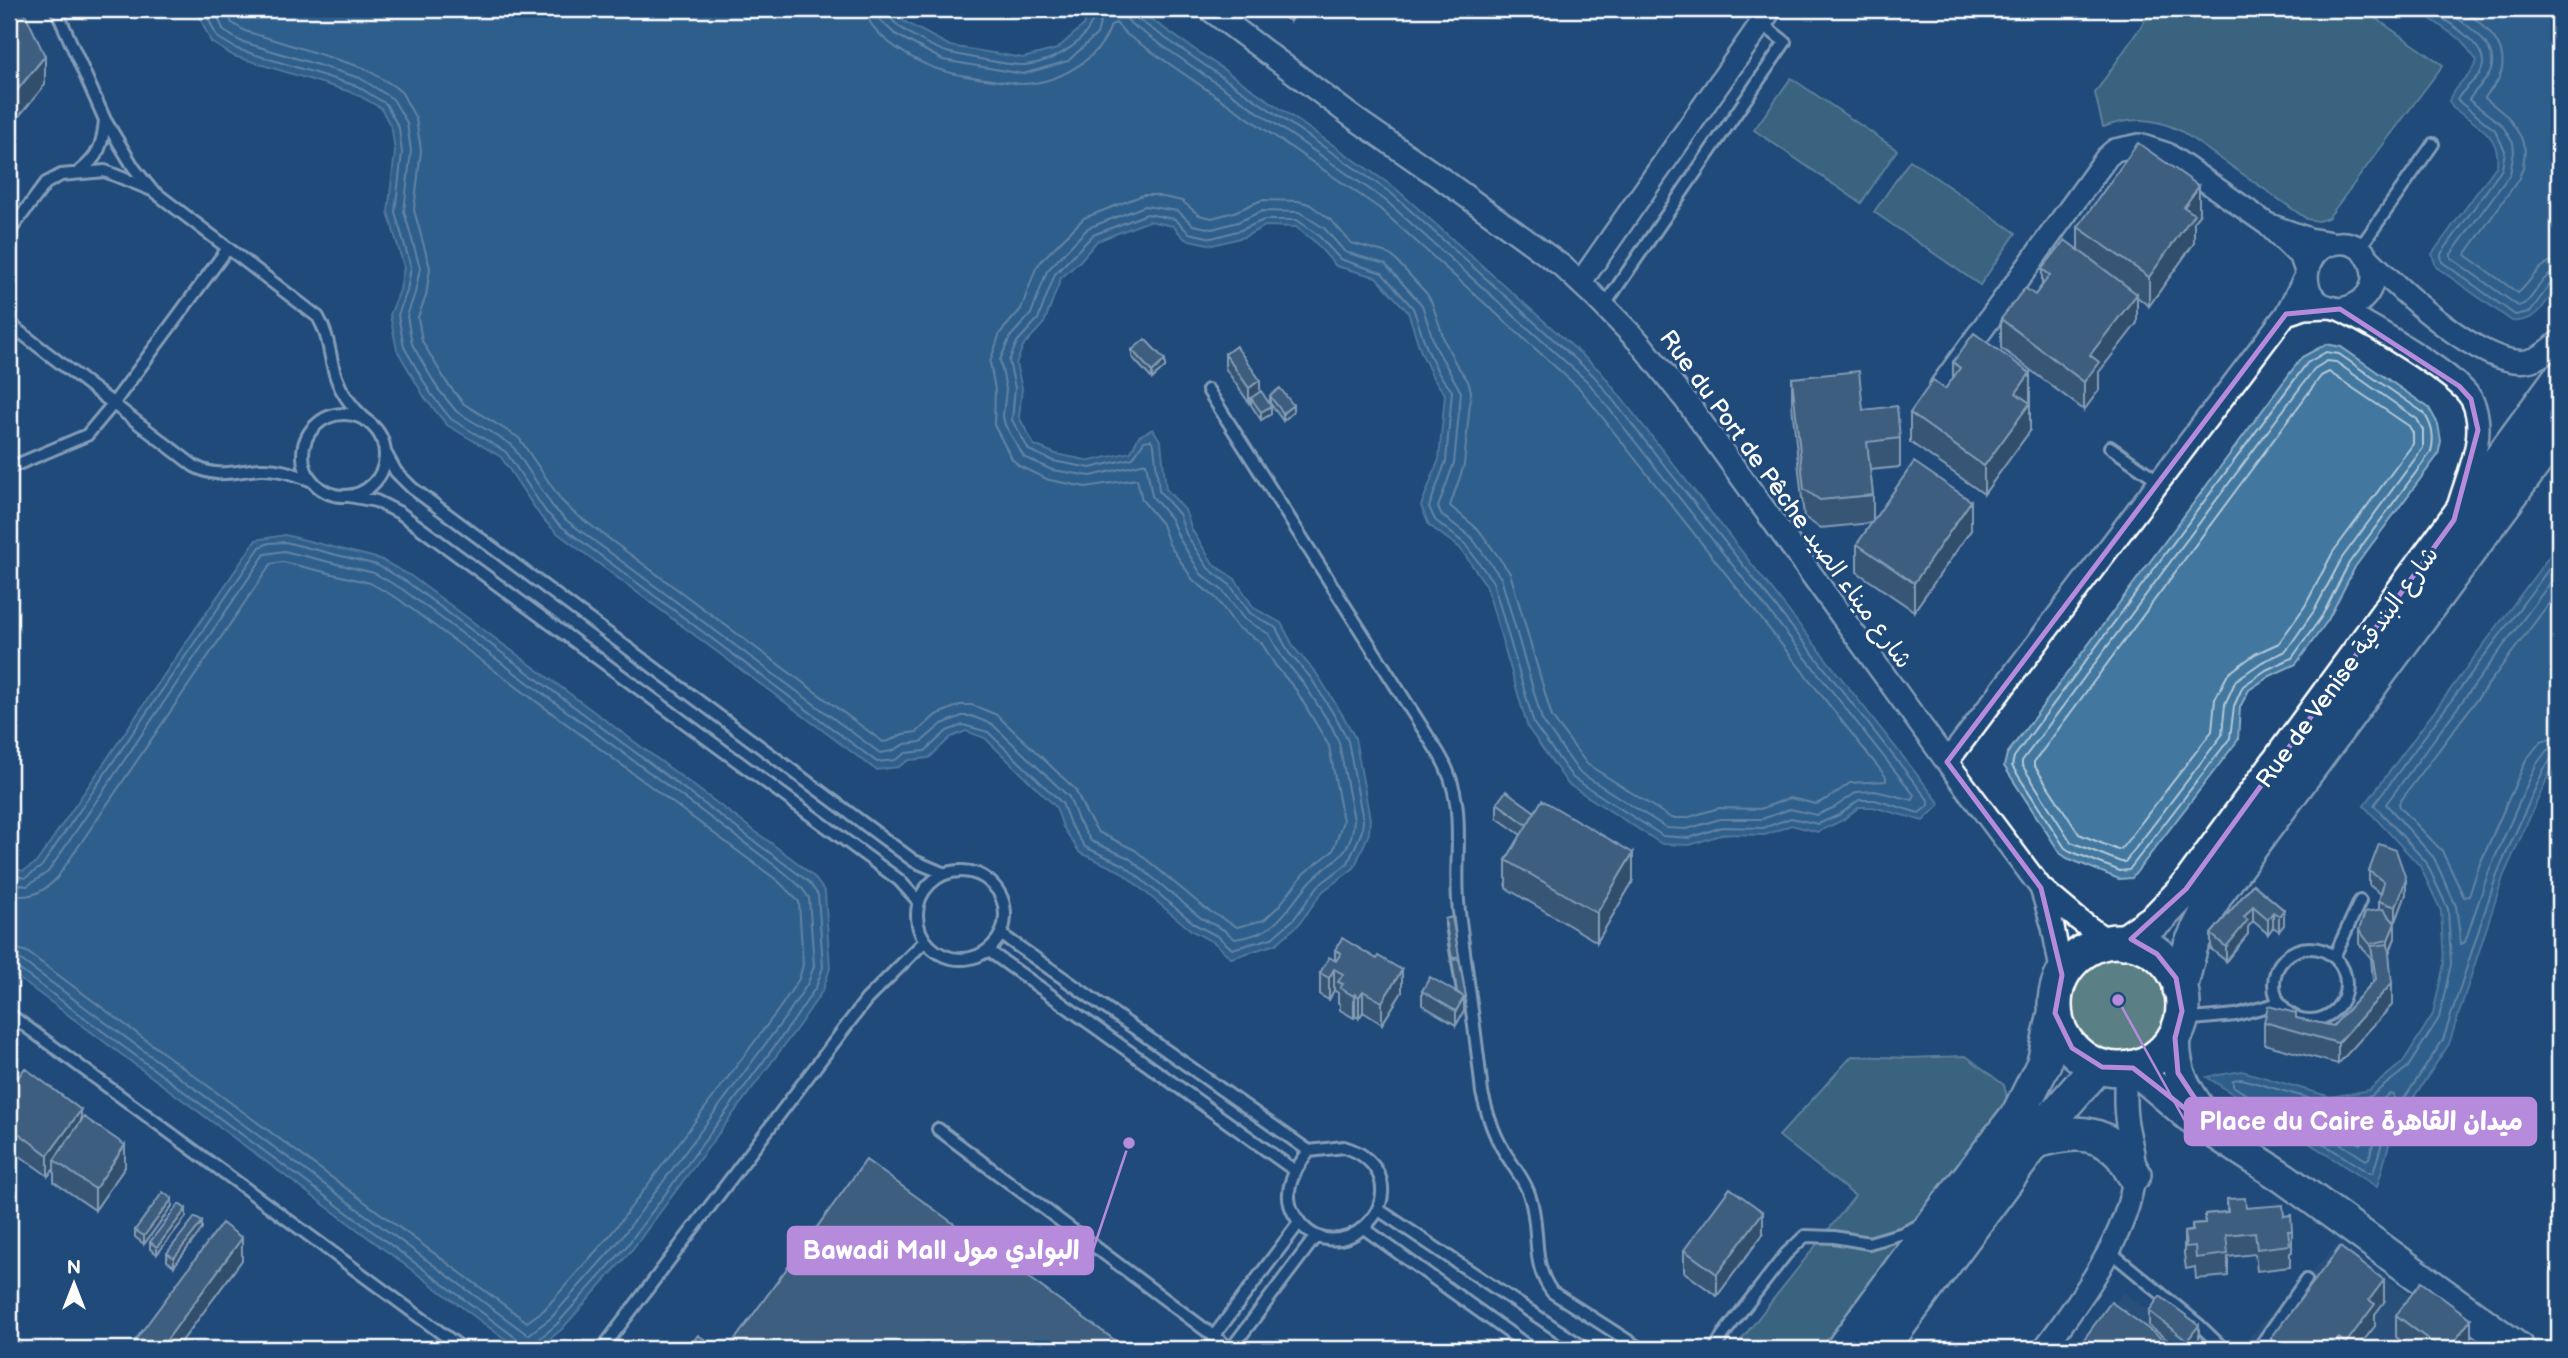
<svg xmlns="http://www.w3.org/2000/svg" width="2568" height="1358" font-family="'Balsamiq Sans','Playpen Sans Arabic',sans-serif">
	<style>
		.built { fill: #34577d }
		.green { fill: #5a8085; stroke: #acc0c2; stroke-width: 2 }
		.water { fill: #42779f; stroke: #8eadc5; stroke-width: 2 }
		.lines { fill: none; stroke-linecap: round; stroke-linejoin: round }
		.shore { stroke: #b3c9d9; stroke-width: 2 }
		.service-casing { stroke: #fff; stroke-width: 16 }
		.minor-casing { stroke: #fff; stroke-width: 26 }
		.secondary-casing { stroke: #fff; stroke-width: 35 }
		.primary-casing { stroke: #fff; stroke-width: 38 }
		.service { stroke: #1f4a7a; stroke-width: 10 }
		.minor { stroke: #1f4a7a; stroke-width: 21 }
		.secondary { stroke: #1f4a7a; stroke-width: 30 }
		.primary { stroke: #1f4a7a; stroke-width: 33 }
		.wall { fill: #566572; stroke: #fff; stroke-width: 2 }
		.shaded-wall { fill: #46535c; stroke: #fff; stroke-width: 2 }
		.building { fill: #647684; stroke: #fff; stroke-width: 2 }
		.marked { fill: none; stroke: #b68bdc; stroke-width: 5; stroke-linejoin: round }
		.labels { text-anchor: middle; stroke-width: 6; stroke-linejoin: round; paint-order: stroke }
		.street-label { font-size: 24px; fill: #fff; stroke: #1f4a7a }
		.leader { fill: none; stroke: #b68bdc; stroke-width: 2.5 }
		.callout-dot { fill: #b68bdc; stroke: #1f4a7a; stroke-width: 2.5 }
		.callout { fill: #b68bdc; stroke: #b68bdc; stroke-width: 2.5 }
		.callout-label { font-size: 26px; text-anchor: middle; font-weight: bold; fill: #fff }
	</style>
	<rect width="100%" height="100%" fill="#1f4a7a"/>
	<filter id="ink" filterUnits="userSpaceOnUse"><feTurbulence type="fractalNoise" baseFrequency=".0143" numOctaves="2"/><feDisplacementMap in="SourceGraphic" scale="14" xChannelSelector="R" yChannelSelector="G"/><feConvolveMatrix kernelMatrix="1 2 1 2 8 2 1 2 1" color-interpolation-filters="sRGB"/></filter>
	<g filter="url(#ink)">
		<path class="built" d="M2339,1244L2482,1349H2237Z
			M2123,1292L2179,1333L2219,1349H2082Z"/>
		<path class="green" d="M2153,9H2362L2443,65L2328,218L2318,221L2307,219L2181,131C2153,117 2132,117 2103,127L2095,93Z
			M1791,78L1897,150L1861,203L1754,130Z
			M1910,160L2016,233L1980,285L1874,212Z
			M2068 1005a50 50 0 1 1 100 0a50 50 0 1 1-100 0Z
			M1852,1056L1909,1058L1966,1056L2004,1085L2010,1111L1844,1349H1734L1855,1196L1779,1136Z"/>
		<path class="water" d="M196,9H890L905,22L950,46L1023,58L1057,49L1084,25L1089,9H1136L1395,188L1600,371L1940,804L1923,821L1873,807H1859L1843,820L1818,832L1791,825L1765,835L1723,834L1690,845L1662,844L1568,784L1528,728L1486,585L1460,548L1429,525L1421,506L1439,459L1445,394L1433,378L1421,352L1408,312L1376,277L1336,266L1314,241L1296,227L1265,226L1244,237L1213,245L1185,239L1173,226L1149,221L1097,241L1080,261L1061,278L1044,323L1023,346L1016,364L1022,388L1019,417L1034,445L1056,454L1090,461L1131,452L1139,436L1153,429L1161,442L1166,489L1185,510L1192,530L1214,565L1235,579L1254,608L1281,623L1295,649L1317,674L1345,719L1355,738L1370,819L1369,833L1354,868L1323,891L1299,924L1276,944L1231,958L1215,943L1192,931L1120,871L1080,853L1063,827L1056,807L985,738L966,731L951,737L929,758L909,760L898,767L876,770L556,532L541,517L501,457L447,425L425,398L397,350L390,315L400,290L404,267L388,212L395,152L392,129L381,108L354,93L234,56L211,42Z
			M2416,9H2559V284C2545,303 2538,323 2512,321L2436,267L2432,254L2497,165C2501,134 2475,124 2453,108L2449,101C2453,85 2471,77 2477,61L2461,40Z
			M2326,344L2341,347L2429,408L2438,424L2441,441L2438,455L2355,567L2328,620L2296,664L2270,676L2249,690L2240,707L2238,740L2132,878L2119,879L2067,858L2060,853L2004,766L2007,754L2302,357Z
			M285,535L380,559L411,576L795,861L814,877L825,892L830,968L823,990L800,1024L631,1251L562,1329L540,1347L523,1349L513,1345L9,971V866L23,871L36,863L256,540Z
			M2559,543V759L2550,772L2503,877L2449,1044L2394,1127L2377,1187L2207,1077L2242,1071L2331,1097L2369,1090L2403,1062L2433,1014L2444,964L2441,911L2420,866L2364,806Z"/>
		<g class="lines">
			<path class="shore" d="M204,9L217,37L237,49L357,86L386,104L399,128L402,153L395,212L411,267L407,291L398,315L404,347L431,394L451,419L506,452L546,512L561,526L877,762L895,760L906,753L925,751L947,731L963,725L988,732L1062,803L1070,824L1085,847L1124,865L1196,925L1219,937L1232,949L1272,938L1294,919L1318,886L1348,863L1362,831L1363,820L1348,741L1339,723L1311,678L1289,653L1276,628L1250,613L1230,585L1208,568L1186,534L1179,514L1159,491L1154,445L1151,440L1144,441L1133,458L1090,468L1053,461L1029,450L1012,420L1015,388L1009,361L1017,342L1038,319L1055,274L1093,235L1147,214L1175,219L1189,233L1212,238L1241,230L1264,220H1297L1318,235L1340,259L1382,273L1413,308L1427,349L1439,374L1452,391L1446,461L1429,507L1435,520L1465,544L1493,582L1534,724L1573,778L1663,836L1689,838L1722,827L1763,828L1791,818L1818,824L1839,815L1859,800H1875L1919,813L1929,805V801L1594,376L1391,193L1136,18L1133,9
				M214,9L224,31L240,41L360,78L393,99L407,123L411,151L404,211L420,268L415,293L407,316L412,344L438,389L457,412L512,445L553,507L566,520L880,753L892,751L905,744L921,742L942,724L962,716H971L992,724L1069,797L1078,820L1091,841L1129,858L1201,918L1224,930L1235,939C1280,933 1284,911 1311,881C1332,859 1351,858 1354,820L1339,743L1332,727L1304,684L1282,657L1269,634L1244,619L1223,591L1201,574L1179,538L1171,519L1152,496L1146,463L1091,476L1052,470L1024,457L1005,425L1003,416L1006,389L1000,360L1010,337L1031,314L1047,271L1088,228L1145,206L1178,211L1193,225L1212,229L1238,222L1262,211L1299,212L1324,228L1345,252L1385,264L1422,305L1435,346L1461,392L1454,463L1438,507L1442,515L1472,538L1501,578L1542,720L1579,772L1667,828L1687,829L1720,819H1762L1790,809L1817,815L1835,807L1857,792L1875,791L1913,800L1914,795L1588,382L1385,200L1131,24L1126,18L1124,9
				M225,9L232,23L245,31L364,68L394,86L402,93L416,119L421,150L414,210L430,268L426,296L418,317L422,341L447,383L464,404L519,438L561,500L573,512L883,742L889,741L903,734L917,732L936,715L960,705H972L997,715L1075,789L1087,815L1098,832L1135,850L1206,909L1237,927L1264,920L1279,906L1304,873L1333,851L1343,821L1329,746L1296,690L1275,665L1261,642L1237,627L1216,598L1193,580L1169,544L1162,524L1142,500L1137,479L1086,487L1049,480L1019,466L1012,459L994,425L995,390L990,362L1000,333L1021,309L1036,268L1042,260L1084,218L1143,195H1154L1182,201L1199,215L1212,218L1234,212L1262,200L1298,201L1309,204L1331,220L1351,243L1384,252L1393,257L1427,294L1432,303L1445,342L1456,364L1468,381L1471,391L1464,465L1450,506L1479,530L1510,573L1552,717L1587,764L1671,818H1686L1719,808L1760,809L1790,798L1816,804L1829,798L1850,783L1886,781V777L1580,389L1379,208L1126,34L1116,23L1111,25C1100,60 1057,84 1020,84C995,80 968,78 944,71C920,65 867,36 866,9
				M877,9L880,20L895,34L943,60L1023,74L1068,61L1097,34L1104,9
				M886,9C887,25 935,49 950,53C964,56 1012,66 1025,65C1055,62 1092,41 1095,9
				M2428,9C2444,20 2494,47 2481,71C2475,82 2462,89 2457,100L2495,130L2505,151L2502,169L2441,254L2442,262L2515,315L2530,312L2551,283L2559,281
				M2443,9C2463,22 2502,44 2490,73C2485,83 2474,90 2469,100L2502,125L2513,143L2514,152L2510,174L2451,254V258L2518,306C2537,302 2537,274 2559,272
				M2462,9C2485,25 2514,49 2498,80C2494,87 2488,92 2485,98L2508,117L2521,137L2525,150L2523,168L2518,180L2465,255L2518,293C2533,281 2537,262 2559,261
				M2326,352L2339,354L2424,413C2432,426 2435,436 2431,452L2349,563L2322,616L2292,658L2266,670L2243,686L2234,706L2230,738L2129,870L2120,871L2070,851L2065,848L2012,766L2014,757L2307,363Z
				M2327,361L2336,362L2417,419L2423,430V448L2342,558L2314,611L2286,651L2262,662L2236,680L2225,704L2222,735L2125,862H2121L2071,842L2022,765V761L2314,369Z
				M2329,372L2409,426L2413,433V444L2333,552L2305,606L2279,643L2255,654L2228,674L2215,699L2212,731L2121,849L2118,850L2079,834L2034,765V762L2321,376Z
				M2559,555L2374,805L2426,862L2448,909L2451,964L2439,1018L2408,1067L2371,1096L2329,1104L2242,1079L2233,1080V1086L2369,1173H2373L2388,1123L2443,1040L2497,874L2544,769L2552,758L2559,756
				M2559,571L2386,804L2434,858L2456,906L2461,944L2465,942L2489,871L2536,765L2547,750L2559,747
				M2559,590L2399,803L2400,807L2442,851L2464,897L2469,896L2479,866L2526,760L2541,741L2559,736
				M9,874L25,878L41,867L260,547L269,543L285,542L377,565L407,582L809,882L818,895L823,967L816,987L794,1020L626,1247L557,1324L536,1342L534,1349
				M9,883L27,886L48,872L265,554L284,551L374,573L402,589L785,873L802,888L809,898L814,966L808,983L787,1015L619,1241L551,1318L528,1335L21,960L9,957
				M9,894C28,900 43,893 57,878L271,564L283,562L370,583L397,598L778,881L799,902L803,965L799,979L779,1009L611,1234L544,1310L527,1322L27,952L9,946
				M9,966L16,967L519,1340L523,1349
				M2390,1094L2394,1095V1098L2380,1120L2369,1158L2366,1160L2283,1107L2287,1103C2326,1112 2355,1119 2390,1094Z
				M2365,1117L2368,1121L2360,1144L2334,1127L2336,1123Z"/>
			<g class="service-casing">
				<path id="service" d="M56,9L105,120
					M80,171C99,157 103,143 105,120L134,168L150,188
					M9,232L46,183L61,175L105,171L152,190L318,317C330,337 329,357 336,377C342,395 352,407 365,419
					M2359,249L2433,144
					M1604,306L1785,42L1761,23
					M9,320L16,329L194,466C217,479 235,471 260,469C278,468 294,474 310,480
					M1208,390L1439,754C1470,805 1452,856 1459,912C1466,972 1476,1033 1482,1093C1488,1117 1495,1139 1509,1159C1517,1172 1526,1182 1530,1197C1541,1230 1530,1263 1552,1292L1641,1349
					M303 455a41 41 0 1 1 82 0a41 41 0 1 1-82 0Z
					M2110,447L2159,481
					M385,452L396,472L412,488L914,861L945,874
					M9,468L87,435L113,404L228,248
					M349,496L376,501L400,513L899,880L919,902
					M917 915a44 44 0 1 1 88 0a44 44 0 1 1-88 0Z
					M1002,935L1309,1151
					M2274 984a36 36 0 1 1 72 0a36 36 0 1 1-72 0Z
					M989,951L1294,1170
					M2334,957L2360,901
					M9,1014L463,1349
					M2181,1020L2236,1015L2279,1003
					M938,1129L1231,1349
					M1344,1147C1350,1149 1358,1152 1363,1156C1421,1200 1332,1281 1294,1214C1281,1191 1295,1169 1309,1151Z
					M1379,1210L1586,1349
					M1365,1229L1532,1349
					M2108,1250L2199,1325L2224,1349
					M1214,1336L1299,1223
					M602,1349L866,1000L925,941
					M1231,1349L1316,1236
					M1715,1349L1723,1335L1786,1254L1805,1236L1834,1237L1869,1243L1903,1233L1920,1225
					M2258,1349L2306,1280"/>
			</g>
			<g class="minor-casing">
				<path id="minor" d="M1209,9L1354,118L1452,186L1562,266L1594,296L1639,342L1687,402L1947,762L2041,888L2079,920L2109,942
					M2369,259C2400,290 2482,368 2527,361C2540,359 2549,350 2559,342
					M1580,283L1771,9
					M2329,307L2305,308L2286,314L2307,274L2301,257L2267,224L2309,239L2332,243
					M2340,309C2393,301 2376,233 2332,244C2306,250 2298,287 2320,303C2328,308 2337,307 2345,312C2372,326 2459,376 2472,400C2488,433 2468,473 2459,504
					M1941,386L2107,157L2115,150L2139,145L2167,154L2267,224
					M1947,762L2286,314
					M2041,888L2053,927L2062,975
					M2044,1349C2079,1302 2129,1235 2134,1175C2136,1155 2128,1136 2126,1117C2124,1101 2125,1084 2126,1068"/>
			</g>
			<g class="secondary-casing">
				<path id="secondary" d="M2175,1038C2174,1074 2186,1090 2206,1118
					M2132,1067L2189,1116L2284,1178L2519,1349"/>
			</g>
			<g class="primary-casing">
				<path id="primary" d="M2055 1005a64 64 0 1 1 128 0a64 64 0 1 1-128 0Z
					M2124,942L2157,919L2186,889L2559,379
					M2180,989L2191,945L2216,894L2559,429
					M2034,1142C2062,1133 2095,1127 2118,1151C2125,1157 2129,1167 2134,1174
					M1843,1349L1941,1214L2019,1113L2044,1063L2055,1013
					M1881,1349L2054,1116L2098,1066"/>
			</g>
			<use href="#service" class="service"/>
			<use href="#minor" class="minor"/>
			<use href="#secondary" class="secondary"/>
			<use href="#primary" class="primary"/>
		</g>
		<path class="wall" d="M1277,9H1298L1290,21L1277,14Z
			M2199,215L2194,221V243L2149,306L2137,297V323L2099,372V390L2084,410L2001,348V319L2035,295L2042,285V269L2078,250V227Z
			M1132,350L1165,367L1152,379L1132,357Z
			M1225,354L1260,392L1271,414L1261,420L1251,405V401L1249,403L1225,368Z
			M1953,362L2030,402V431L1984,494L1910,442V413L1945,389L1953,379Z
			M1792,378L1863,410L1900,438V467L1870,470L1873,495V521L1971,530L1914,611L1857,572V544L1872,523L1820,528L1804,517L1792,406Z
			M1270,396L1293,412L1283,421L1270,403Z
			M1497,803L1633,881L1597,942L1506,888V860L1521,835L1497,818Z
			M2369,871L2406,894L2396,921L2392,920L2395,938L2389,954L2392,1005L2338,1064L2264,1044V1022L2296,1018L2333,1026L2373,982L2371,958L2359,944V930L2379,910V901L2381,894L2369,885Z
			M2253,884L2284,910V925L2279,931L2273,927L2268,934L2253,921L2248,927V934L2226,961L2211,949V934Z
			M1445,919L1459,956L1466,997L1464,1011L1456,1025L1422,1005V991L1456,992L1445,926Z
			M1335,950L1402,992L1382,1024L1363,1012L1359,1018L1355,1016L1354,1018L1340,1010V1004L1338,1003V993L1334,990L1329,1000L1320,995V973L1335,961Z
			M9,1090L81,1120L125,1167L95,1210L54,1182V1169L48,1176L9,1148Z
			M2227,1199L2246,1208L2284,1216L2292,1231V1252L2290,1253V1267L2257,1271L2255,1254L2228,1257V1276L2196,1279L2195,1267L2186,1269L2184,1254V1232L2192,1231V1224L2205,1223V1214L2227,1212Z
			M172,1206L144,1244L135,1237V1230Z
			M186,1217L157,1254L150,1249V1242Z
			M202,1229L174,1266L167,1261V1253Z
			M1763,1234L1717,1296L1684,1272V1250Z
			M242,1260L176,1349H134V1342Z
			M2384,1302L2375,1314V1326L2357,1349H2271V1338Z
			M2149,1311L2199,1340L2192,1349H2180L2149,1326Z
			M2396,1315L2471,1341L2465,1349H2412L2396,1337Z"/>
		<path class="shaded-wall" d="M1293,9H1298L1290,21V14Z
			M45,56V85L15,121V133L9,142V100Z
			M2199,186V215L2194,221V243L2149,306V277L2184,207Z
			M2137,294V323L2099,372V390L2084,410V382L2090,355Z
			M1165,360V367L1152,379V372Z
			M2030,373V402L2016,421V393Z
			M1260,380V395L1251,398V401L1249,403V388Z
			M2030,403V431L1984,494V466Z
			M1293,405V412L1283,421V413Z
			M1271,406V414L1261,420V412Z
			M1971,501V530L1914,611V583Z
			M1633,853V881L1597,942V913Z
			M2406,879V894L2396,921V907Z
			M2253,906V921L2248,927V934L2226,961V947L2244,917Z
			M2284,910V925L2279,931V916Z
			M2273,912V927L2268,934V919Z
			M2395,923V938L2388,955V940Z
			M1334,969V990L1329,1000V978Z
			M1402,970V992L1382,1024V1002Z
			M2392,983V1005L2338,1064V1043Z
			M1363,991V1012L1359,1018V997Z
			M1355,994V1016L1354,1018V996Z
			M1464,997V1011L1456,1025V1011Z
			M81,1110V1132L54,1160V1169L48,1176V1155Z
			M125,1145V1167L95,1210V1189Z
			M172,1199V1206L144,1244V1236Z
			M186,1209V1217L157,1254V1247Z
			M1763,1212V1234L1717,1296V1274Z
			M202,1222V1229L174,1266V1258Z
			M242,1238V1260L176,1349H160Z
			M2384,1280V1302L2375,1314V1326L2357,1349H2346V1343L2369,1300Z
			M2471,1319V1341L2465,1349H2449Z
			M2199,1325V1340L2192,1349H2187V1341Z
			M2339,1338V1349H2330Z"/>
		<path class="building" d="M9,9H23L45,56L9,100L15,104L9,113Z
			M1282,9H1293L1290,14Z
			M2138,143L2199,186L2184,207L2194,214L2149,277L2078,227Z
			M2065,240L2137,294L2090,355L2099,362L2084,382L2001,319L2025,288L2035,295L2050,275L2042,269Z
			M1974,333L2030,373L2016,393L2030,403L1984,466L1910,413L1933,380L1945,389L1960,368L1953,362Z
			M1145,339L1165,360L1152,372L1132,350Z
			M1236,346L1260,380L1249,388L1225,354Z
			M1859,371L1863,410L1897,406L1900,438L1867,442L1873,495L1820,500L1804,489L1792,378Z
			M1280,388L1293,405L1283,413L1270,396Z
			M1261,391L1271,406L1261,412L1251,398Z
			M1914,462L1971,501L1914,583L1857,544Z
			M1506,791L1535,812L1527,825L1497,803Z
			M1542,800L1633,853L1597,913L1506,860Z
			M2379,844L2396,850L2406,879L2396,907L2379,901L2384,882L2369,871Z
			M2253,884L2284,910L2279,916L2273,912L2268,919L2253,906L2244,917L2248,920L2226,947L2211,934Z
			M2383,909L2395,923L2388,940L2370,944L2359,930L2365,912Z
			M1452,917L1459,956L1452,958L1445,919Z
			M1342,938L1377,959L1378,956L1402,970L1382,1002L1363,991L1359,997L1355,994L1354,996L1340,988L1343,984L1338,982L1343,974L1334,969L1329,978L1320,973L1329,957L1336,961L1341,953L1335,950Z
			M2388,944L2392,983L2338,1043L2264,1022L2268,1006L2296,1013V1018L2333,1026L2376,979L2371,946Z
			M1459,959L1466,997H1464L1457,992L1452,960Z
			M1430,977L1464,997L1456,1011L1422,991Z
			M25,1068L81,1110L48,1155L9,1126V1090Z
			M84,1117L125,1145L95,1189L54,1160Z
			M866,1160L1127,1349H728Z
			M1730,1188L1763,1212L1717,1274L1684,1250Z
			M163,1192L172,1199L144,1236L135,1230Z
			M2245,1198L2246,1208L2283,1205L2284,1216L2291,1215L2292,1231H2288L2290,1245L2257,1249L2255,1232L2226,1235L2228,1254L2196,1258L2195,1246L2186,1247L2184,1232L2193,1231L2192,1224L2205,1223V1214L2228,1212L2227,1199Z
			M179,1204L186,1209L157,1247L150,1242Z
			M195,1217L202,1222L174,1258L167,1253Z
			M222,1223L242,1238L160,1349H145L134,1342Z
			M2340,1247L2384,1280L2369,1300L2375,1304L2346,1343L2339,1338L2330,1349H2285L2271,1338Z
			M2421,1282L2471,1319L2449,1349H2441L2396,1315Z
			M2160,1296L2199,1325L2187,1341L2149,1311Z
			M2111,1302L2176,1349H2083L2079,1346Z
			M698,1335L719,1349H688Z"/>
	</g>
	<path d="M0 0H2568V1358H0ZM2340,309L2459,386L2471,399L2478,430L2454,520L2186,889L2131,939L2157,954L2176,978L2182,1011L2175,1038L2178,1073L2219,1135L2133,1068L2102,1067L2072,1048L2055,1013L2062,975L2041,888L1947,762L2286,314Z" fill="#1f4a7a" fill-opacity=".55" fill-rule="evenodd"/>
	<path class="marked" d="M2340,309L2459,386L2471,399L2478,430L2454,520L2186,889L2131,939L2157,954L2176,978L2182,1011L2175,1038L2178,1073L2219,1135L2133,1068L2102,1067L2072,1048L2055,1013L2062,975L2041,888L1947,762L2286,314Z"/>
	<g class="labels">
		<g class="street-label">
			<text transform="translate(1786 499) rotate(54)" y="8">Rue du Port de Pêche شارع ميناء الصيد</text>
			<text transform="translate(2347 667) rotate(-54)" y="8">Rue de Venise شارع البندقية</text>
		</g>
	</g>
	<path class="leader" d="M2118 1000L2185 1121M1129 1143L1093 1250"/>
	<g class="callout-dot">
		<circle cx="2118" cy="1000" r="7"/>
		<circle cx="1129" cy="1143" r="7"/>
	</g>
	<g class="callout">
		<rect x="2185" y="1098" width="351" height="47" rx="7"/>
		<rect x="788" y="1227" width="305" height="47" rx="7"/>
	</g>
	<g class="callout-label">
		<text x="2361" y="1130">Place du Caire ميدان القاهرة</text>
		<text x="941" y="1259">Bawadi Mall البوادي مول</text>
	</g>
	<rect width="2568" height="1358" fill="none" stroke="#1f4a7a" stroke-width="35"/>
	<rect x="18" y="18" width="2533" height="1323" fill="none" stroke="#fff" stroke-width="2.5" filter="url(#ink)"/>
	<g transform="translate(74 1284)" stroke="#1f4a7a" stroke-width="5" paint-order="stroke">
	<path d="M0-5L12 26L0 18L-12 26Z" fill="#ffffff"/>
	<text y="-10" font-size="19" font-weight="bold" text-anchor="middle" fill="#ffffff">N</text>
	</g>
</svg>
